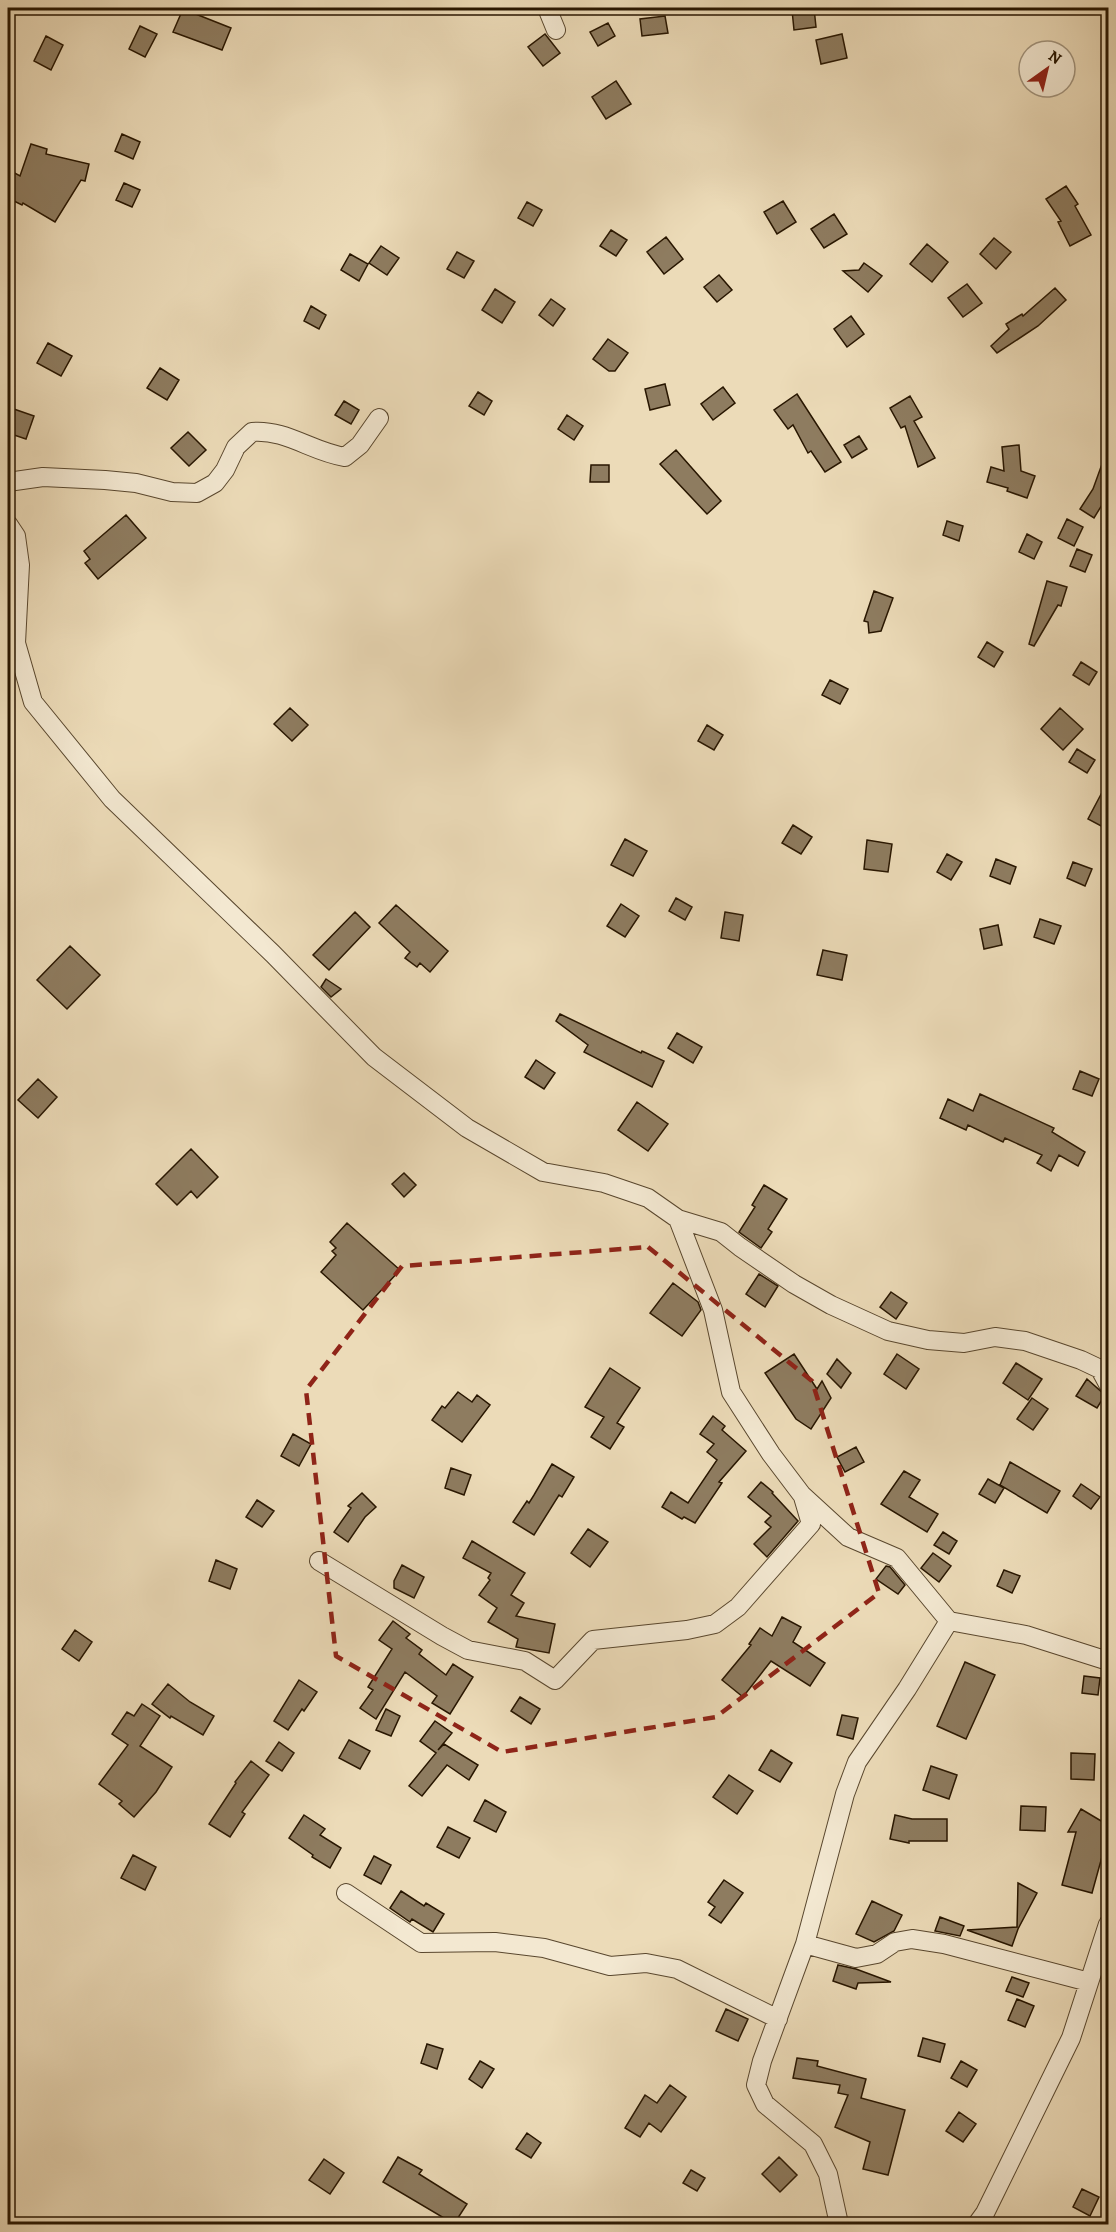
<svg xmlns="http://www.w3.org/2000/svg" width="1116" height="2232" font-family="Alegreya,serif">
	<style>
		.building { fill: #8e7c60; stroke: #281600; stroke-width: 1.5 }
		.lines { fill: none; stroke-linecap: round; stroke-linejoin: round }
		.street-casing { stroke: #59472e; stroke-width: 20 }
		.street { stroke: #f3e8d1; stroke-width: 18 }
		.marked { fill: none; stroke: #8f2418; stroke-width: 4.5; stroke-dasharray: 12 8; stroke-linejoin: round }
	</style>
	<rect width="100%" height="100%" fill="#ecdbb8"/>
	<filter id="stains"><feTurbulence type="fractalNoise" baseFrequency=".00333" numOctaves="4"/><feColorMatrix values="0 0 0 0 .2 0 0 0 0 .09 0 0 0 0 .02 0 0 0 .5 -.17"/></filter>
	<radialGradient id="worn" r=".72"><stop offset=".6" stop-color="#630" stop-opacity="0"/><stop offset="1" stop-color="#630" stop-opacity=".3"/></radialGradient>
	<path class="building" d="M814,8L816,27L794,30L792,10Z
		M183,9L231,28L222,50L173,32Z
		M665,16L668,33L642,36L640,19Z
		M608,23L615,36L598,46L590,32Z
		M140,26L157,34L145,57L129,49Z
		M545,34L560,53L543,66L528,47Z
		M842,34L847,58L821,64L816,40Z
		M46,36L63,45L51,70L34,61Z
		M616,81L631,104L606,119L592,97Z
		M122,134L140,142L133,159L115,151Z
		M31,144L47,149L46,154L89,164L85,181L81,180L55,222L23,203L22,205L8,198V183L13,172L20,176Z
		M124,183L140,190L132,207L116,200Z
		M1066,186L1078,204L1075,206L1091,235L1070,246L1058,222L1061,221L1046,199Z
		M783,201L796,222L777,234L764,212Z
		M527,202L542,210L533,226L518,218Z
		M834,214L847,234L824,248L811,229Z
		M611,230L627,240L616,256L600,246Z
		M666,237L683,259L664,274L647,252Z
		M994,238L1011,252L996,269L980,254Z
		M927,244L948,262L932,282L910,264Z
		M381,246L399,258L387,275L369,263Z
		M457,252L474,261L464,278L447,269Z
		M350,254L368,264L359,281L341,270Z
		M864,263L882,276L868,292L843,271L859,270Z
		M719,275L732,290L717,302L704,287Z
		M967,284L982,303L963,317L948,298Z
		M1055,288L1066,300L1038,326L997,353L991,346L1009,329L1006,324L1022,314L1023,316Z
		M495,289L515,302L502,323L482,310Z
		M551,299L565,309L553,326L539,315Z
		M311,306L326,315L319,329L304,321Z
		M851,316L864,334L847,347L834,329Z
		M608,339L628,353L615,371H609L593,359Z
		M48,343L72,356L61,376L37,363Z
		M160,368L179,380L167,400L147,388Z
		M665,384L670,405L650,410L645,389Z
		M723,387L735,403L713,420L701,404Z
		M478,392L492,401L484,415L469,406Z
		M797,394L841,462L825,472L811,451L808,453L793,425L788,429L774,410Z
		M910,396L922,417L914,421L935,458L918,467L905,426L901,428L890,408Z
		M344,401L359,410L351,424L335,415Z
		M11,408L34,416L26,439L8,433V418Z
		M567,415L583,426L574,440L558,429Z
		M188,432L206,450L189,466L171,448Z
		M859,436L867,449L852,458L844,445Z
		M1019,445L1021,471L1035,476L1027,498L1007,491L1008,488L987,482L991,467L1004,471L1002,447Z
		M676,450L721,501L707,514L660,464Z
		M1106,453L1108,454V495L1094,518L1080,509L1093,489Z
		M591,465H609V482H590Z
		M126,515L146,538L98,579L85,563L90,559L84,551Z
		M1067,519L1083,527L1074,546L1058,538Z
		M947,521L963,526L959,541L943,535Z
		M1027,534L1042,542L1034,559L1019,552Z
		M1077,549L1092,555L1085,572L1070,566Z
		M1047,581L1067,587L1061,606L1058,605L1034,646L1029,644Z
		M874,591L893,598L881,631L869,633L868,622L864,621Z
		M987,642L1003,652L994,667L978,657Z
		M1081,662L1097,672L1089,685L1073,675Z
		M830,680L848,689L840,704L822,695Z
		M290,708L308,725L292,741L274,724Z
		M1060,708L1083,729L1063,750L1041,729Z
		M707,725L723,735L714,750L698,741Z
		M1077,749L1095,760L1087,773L1069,762Z
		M1108,781V816L1103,827L1088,819Z
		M793,825L812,837L801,854L782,843Z
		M625,839L647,851L633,876L611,865Z
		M867,840L892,844L888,872L864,869Z
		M947,854L962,862L951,880L937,872Z
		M996,859L1016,867L1010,884L990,876Z
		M1073,862L1092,869L1085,886L1067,878Z
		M676,898L692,907L685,920L669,911Z
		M621,904L639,916L625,937L607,926Z
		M396,905L448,951L430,972L420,963L417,967L405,958L410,952L379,923Z
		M355,912L370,927L329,970L313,955Z
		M725,912L743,915L739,941L721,938Z
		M1040,919L1061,926L1054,944L1034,937Z
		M998,925L1002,945L984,949L980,929Z
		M70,946L100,975L67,1009L37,980Z
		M823,950L847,955L842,980L817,975Z
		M326,979L341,989L331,997L321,987Z
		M560,1014L641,1053L642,1051L664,1061L652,1087L584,1052L588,1045L556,1021Z
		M677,1033L702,1047L693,1063L668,1048Z
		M536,1060L555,1073L544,1089L525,1077Z
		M1080,1071L1099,1079L1092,1096L1073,1089Z
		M38,1079L57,1097L38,1118L18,1100Z
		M980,1094L1054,1128L1052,1132L1085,1152L1078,1166L1059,1155L1051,1171L1037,1163L1042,1155L1005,1138L1003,1142L968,1125L966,1130L940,1118L948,1099L973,1111Z
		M637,1102L668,1124L648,1151L618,1130Z
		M191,1149L218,1177L197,1198L191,1191L177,1205L156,1184Z
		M404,1173L416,1185L404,1197L392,1184Z
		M764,1185L787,1199L768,1229L772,1232L761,1248L739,1232L755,1207L752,1205Z
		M347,1223L400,1270L363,1310L321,1272L336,1255L332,1251L336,1248L330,1242Z
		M759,1274L778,1286L765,1307L746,1294Z
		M673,1283L698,1302L701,1310L682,1336L650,1313Z
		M891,1292L907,1303L896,1319L880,1307Z
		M794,1354L817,1389L822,1381L831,1398L811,1429L796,1419L765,1373Z
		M897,1354L919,1369L906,1389L884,1374Z
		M837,1359L851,1373L841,1388L827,1374Z
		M1016,1363L1042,1379L1028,1400L1003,1383Z
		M610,1368L640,1388L617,1423L624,1427L610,1449L591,1437L604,1417L585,1407Z
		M1087,1379L1105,1395L1097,1408L1076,1396Z
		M458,1392L472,1402L477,1395L490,1405L462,1442L432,1420L442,1406L445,1408Z
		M1032,1398L1048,1409L1033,1430L1017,1419Z
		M713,1416L725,1426L722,1430L746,1451L719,1482L722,1483L695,1523L684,1517L682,1519L662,1507L671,1492L688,1503L717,1460L707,1452L714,1444L700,1434Z
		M293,1434L311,1444L299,1466L281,1456Z
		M856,1447L864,1462L845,1472L837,1457Z
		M1010,1462L1060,1491L1047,1513L1000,1485Z
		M552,1464L574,1477L562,1497L559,1495L534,1535L513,1522L527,1501L529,1503L534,1495Z
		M451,1468L471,1475L464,1495L445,1488Z
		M904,1471L920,1480L909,1497L938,1514L927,1532L881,1504Z
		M988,1479L1004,1488L995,1503L979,1494Z
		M761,1482L773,1492L772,1493L798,1521L767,1557L754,1544L771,1527L765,1522L771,1516L748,1497Z
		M1081,1484L1100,1497L1091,1509L1073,1496Z
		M362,1493L376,1507L365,1517L348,1542L334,1532L351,1508L348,1506Z
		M257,1500L274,1511L262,1527L246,1517Z
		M588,1529L608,1542L590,1567L571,1553Z
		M943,1532L957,1541L949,1554L934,1545Z
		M472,1541L525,1573L511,1595L524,1603L516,1616L555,1624L549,1653L516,1647L518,1639L488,1622L497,1608L479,1595L490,1580L488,1578L491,1573L463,1558Z
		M933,1553L951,1566L939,1582L921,1568Z
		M216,1560L237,1569L230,1589L209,1581Z
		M402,1565L424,1577L414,1598L394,1588V1581Z
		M886,1566L890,1567L905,1585L898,1594L876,1579Z
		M1004,1570L1020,1576L1012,1593L997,1586Z
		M782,1617L801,1627L793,1642L825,1663L810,1686L771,1661L743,1697L722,1680L751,1645L749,1644L760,1628L772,1636Z
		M393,1621L410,1634L406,1638L422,1650L419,1654L446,1675L453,1664L473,1677L450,1714L432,1703L437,1696L405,1672L376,1719L360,1708L373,1690L368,1687L392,1649L379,1640Z
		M75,1630L92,1642L79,1661L62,1649Z
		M965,1662L995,1675L966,1739L937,1726Z
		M1084,1676L1100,1678L1098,1695L1082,1693Z
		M299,1680L317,1692L304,1711L302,1709L288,1730L274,1721Z
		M168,1684L190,1702L214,1716L203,1735L171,1716L170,1718L152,1704Z
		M520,1697L540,1709L531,1724L511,1711Z
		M142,1704L160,1716L140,1746L172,1767L156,1792L134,1817L119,1804L122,1801L99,1784L128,1745L112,1734L127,1712L134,1716Z
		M386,1709L400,1716L391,1736L376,1730Z
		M842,1715L858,1718L853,1739L837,1735Z
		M435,1721L452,1733L438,1750L444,1744L478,1765L469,1780L447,1765L422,1796L409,1786L436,1753L420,1741Z
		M349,1740L370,1751L360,1769L339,1758Z
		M279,1742L294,1753L282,1771L266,1761Z
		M771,1750L792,1763L780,1782L759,1770Z
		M1071,1753L1095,1754L1094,1780L1071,1779Z
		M251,1761L269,1775L242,1812L245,1814L230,1837L209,1824L236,1783L235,1782Z
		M931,1766L957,1775L949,1799L923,1790Z
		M729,1775L753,1791L737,1814L713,1797Z
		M485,1800L506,1812L496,1832L474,1821Z
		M1021,1806L1046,1807L1045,1831L1020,1830Z
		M1081,1809L1108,1825V1857L1103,1853L1092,1893L1062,1885L1076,1832H1068Z
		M304,1815L325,1829L320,1835L341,1848L330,1868L312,1857L313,1855L289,1838Z
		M895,1815L912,1819H947V1841H909V1843L890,1839Z
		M448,1827L470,1838L459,1858L437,1847Z
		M133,1855L156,1867L145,1890L121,1878Z
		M374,1856L391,1865L381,1884L364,1875Z
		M724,1880L743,1893L721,1923L709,1915L715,1907L708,1902Z
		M1018,1883L1037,1893L1018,1929L1012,1946L967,1930L1017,1927Z
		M401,1891L424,1906L426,1903L444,1914L433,1932L412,1919L410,1922L390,1908Z
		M872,1901L902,1915L894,1931L874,1942L856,1934Z
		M940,1917L964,1926L960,1936L935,1931Z
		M838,1965L856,1969L891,1982L858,1983L856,1989L833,1981Z
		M1012,1977L1029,1983L1023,1997L1006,1991Z
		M1017,1999L1034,2006L1025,2027L1008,2020Z
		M726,2009L748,2019L738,2041L716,2031Z
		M923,2038L945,2044L940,2062L918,2056Z
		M427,2044L443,2049L437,2069L421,2063Z
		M797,2058L818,2061L817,2066L866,2079L861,2098L905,2110L888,2175L863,2169L870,2142L835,2127L848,2095L838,2093L840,2085L793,2078Z
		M480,2061L494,2069L482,2088L469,2079Z
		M961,2061L977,2070L967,2087L951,2078Z
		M670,2085L686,2097L661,2132L649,2123L640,2137L625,2128L645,2095L657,2103Z
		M959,2112L976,2124L963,2142L946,2131Z
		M527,2133L541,2143L531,2158L516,2149Z
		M398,2157L422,2170L419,2174L467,2204L454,2224L383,2182Z
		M779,2157L797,2175L780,2192L762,2174Z
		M324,2159L344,2173L330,2194L309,2180Z
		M691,2170L705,2178L697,2191L683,2183Z
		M1082,2189L1099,2197L1090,2216L1073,2207Z"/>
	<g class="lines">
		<g class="street-casing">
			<path id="street" d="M547,8L556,30
				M8,482L43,477L105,480L136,483L172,492L197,493L215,483L225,470L236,447L252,432C286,429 312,452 345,457L360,445L379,418
				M8,524L16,536L20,565L16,643L33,702L112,799L273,954L374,1057L467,1128L543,1172L604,1183L648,1198L678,1219L713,1310L731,1392L771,1454L802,1495L848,1537L897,1558L949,1621L1026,1635L1108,1661
				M678,1219L721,1232L740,1247L794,1284L831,1305L888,1331L928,1340L964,1343L995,1337L1025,1341L1081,1360L1100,1369L1108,1384
				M319,1561L442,1636L468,1650L525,1661L555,1680L593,1640L687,1630L715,1624L738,1607L811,1524L803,1497
				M346,1893L421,1943L495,1942L544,1948L610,1966L646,1963L677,1969L778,2019
				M805,1944L856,1958L877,1954L895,1942L912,1939L944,1944L1089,1982
				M839,2224L828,2174L813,2144L765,2104L756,2085L762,2061L805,1944L845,1794L857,1762L907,1689L949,1621
				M977,2224L985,2213L1071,2038L1108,1924"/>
		</g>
		<use href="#street" class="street"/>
	</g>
	<path class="marked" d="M648,1247L812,1381L879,1593L716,1717L502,1752L336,1656L306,1390L402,1266Z"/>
	<rect width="1116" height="2232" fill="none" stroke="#ecdbb8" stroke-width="30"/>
	<rect x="9" y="9" width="1098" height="2214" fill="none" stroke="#281600" stroke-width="3"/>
	<rect x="15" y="15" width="1086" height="2202" fill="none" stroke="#281600" stroke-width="1.5"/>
	<g transform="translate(1047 69) rotate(34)"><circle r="28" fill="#f3e8d1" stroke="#a2947d" stroke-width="1.5"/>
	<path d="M0-4.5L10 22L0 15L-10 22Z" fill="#8f2418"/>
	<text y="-9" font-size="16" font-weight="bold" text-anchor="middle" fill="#281600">N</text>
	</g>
	<rect width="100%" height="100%" filter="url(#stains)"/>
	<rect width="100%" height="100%" fill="url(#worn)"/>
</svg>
